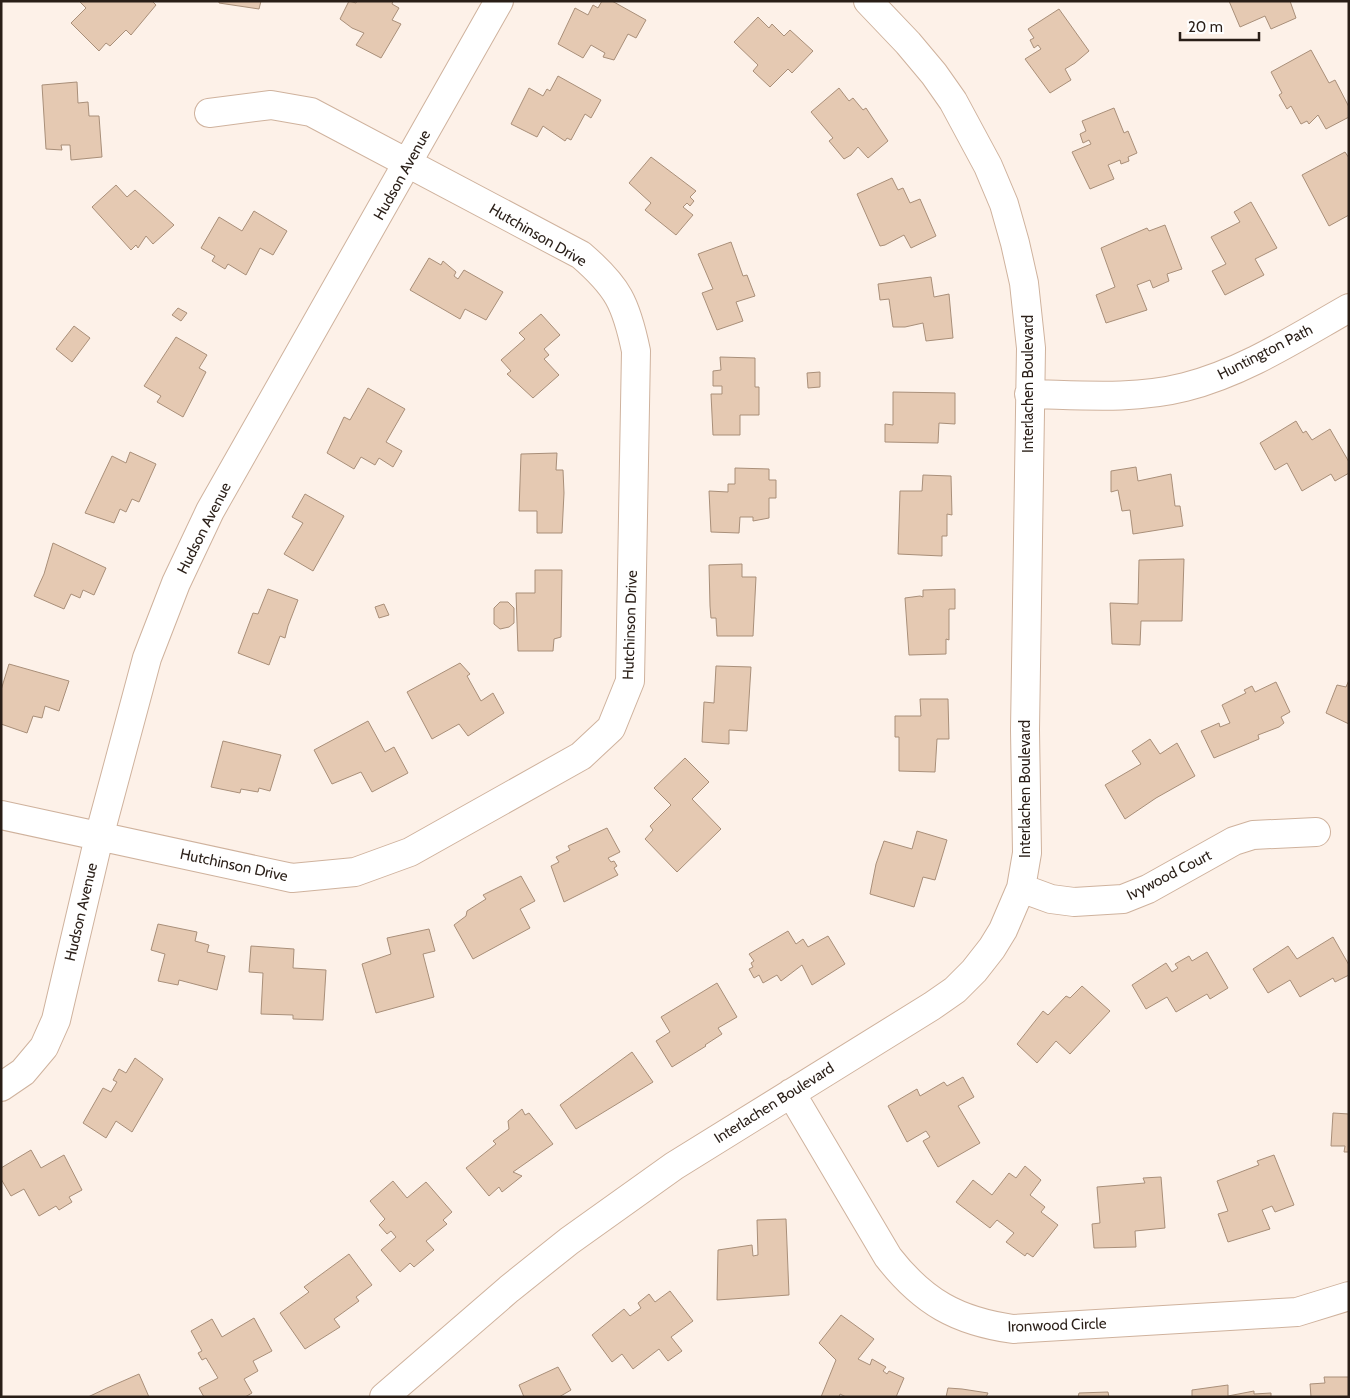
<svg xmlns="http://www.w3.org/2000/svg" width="1350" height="1398" font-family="Cabin,sans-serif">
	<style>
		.building { fill: #e5c9b2; stroke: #a98f79 }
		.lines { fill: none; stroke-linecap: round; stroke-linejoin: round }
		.minor-casing { stroke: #cfb29d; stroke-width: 30 }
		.minor { stroke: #fff; stroke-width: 28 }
		.labels { text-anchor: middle; stroke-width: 5; stroke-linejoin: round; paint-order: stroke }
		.street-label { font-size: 15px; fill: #291e17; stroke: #fff }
	</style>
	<rect width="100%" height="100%" fill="#fdf1e8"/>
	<path class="building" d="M79,1H152L156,5L131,35L126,30L110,46L106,43L99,51L71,23L86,8Z
		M219,1H261L259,9L219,3Z
		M349,1L356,3L357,1H393L392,4L399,8L392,20L401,24L381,58L356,45L364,33L352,28L340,19Z
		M602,1H612L646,20L636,38L628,34L614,60L603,57L605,53L591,45L583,58L558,44L575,8L588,15L593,5L598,8Z
		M1229,1H1290L1296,18L1271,29L1265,16L1240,27Z
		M1059,9L1089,51L1075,63L1065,69L1071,80L1050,93L1025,59L1041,49L1038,45L1034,48L1030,40L1034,38L1028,29Z
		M758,17L769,28L772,24L784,36L790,30L813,51L792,73L788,69L770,87L753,71L758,65L734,42Z
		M1311,50L1329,83L1335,80L1349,107V117L1326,129L1318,115L1309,124L1307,121L1301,124L1291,106L1287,109L1279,95L1282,93L1271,72Z
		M558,76L601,100L591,118L585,114L571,140L567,138L565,141L543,126L537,137L511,124L529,88L543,96L547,89L550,91Z
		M77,82L78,103L88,102L89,116H99L102,157L71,160L70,145H61L62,150L46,149L42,85Z
		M839,88L849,101L853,98L863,110L866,108L888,141L868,158L858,147L851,155L844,159L829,141L833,138L811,112Z
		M1114,108L1124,133L1128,131L1137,153L1128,157L1129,161L1121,164L1120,160L1108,165L1114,179L1090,189L1072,152L1091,144L1089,140L1083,143L1080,134L1086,131L1082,121Z
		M1345,152L1349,158V215L1329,226L1302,175Z
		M651,157L696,191L690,197L694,201L690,206L687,203L683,207L693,215L676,235L645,210L651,203L629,183Z
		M892,178L898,190L903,188L910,203L920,199L936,236L911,248L904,235L885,245L880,246L857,194Z
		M116,185L127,197L135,190L174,225L153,244L146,236L138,248L136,245L131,250L92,207Z
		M1251,202L1277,248L1255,259L1264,275L1225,295L1212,271L1226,264L1211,237L1240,222L1234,212Z
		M254,211L287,231L273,255L260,248L246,275L228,264L225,269L212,261L215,256L201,248L219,217L242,231Z
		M1165,225L1182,269L1167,274L1169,281L1153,288L1150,280L1137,285L1147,310L1106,323L1096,295L1115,287L1101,248L1147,228L1149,231Z
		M731,242L743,276L747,275L755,296L736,302L743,321L717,330L702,293L713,289L698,254Z
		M429,258L441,265L443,261L456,272L454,276L458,279L464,270L503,292L486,320L465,309L460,319L410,290Z
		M931,277L934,297L949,294L953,338L926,341L923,323L905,327H893L889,299L880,300L878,284Z
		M178,308L187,313L181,321L172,315Z
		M541,314L560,335L544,349L549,355L544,359L559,375L533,398L507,374L511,371L501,360L525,339L519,333Z
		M74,326L90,338L72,362L56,349Z
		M176,337L207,355L199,368L206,372L183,417L157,402L161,396L144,386Z
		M720,357L755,358V387H759V415H740V435H713L711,394H722V386H713V371L721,370Z
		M820,372V387L808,388L807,373Z
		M368,388L405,409L386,442L402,451L393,467L379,458L375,465L361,457L354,469L327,453L344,417L350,420Z
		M893,392L955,393V424L939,423L938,443L885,442V424L893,425Z
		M1296,421L1303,433L1306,431L1312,440L1330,429L1349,462V473L1335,481L1331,474L1302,491L1287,463L1275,470L1260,443Z
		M130,452L156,464L139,502L132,499L126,512L120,509L114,523L85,513L112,456L126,463Z
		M557,453L556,470H563L564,493L562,533H537V511H519L521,454Z
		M1136,467L1138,481L1171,474L1175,506H1180L1183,526L1133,534L1130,510L1122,511L1118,490L1111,492V471Z
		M735,468L769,469V480H776V498H769V518L753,521V517H740L739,533L711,532L709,491L728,492V484H735Z
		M923,475L951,476L952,515L947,514V536H942V556L898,554L900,491H922Z
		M305,494L344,516L313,571L284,554L303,523L292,517Z
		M53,543L106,568L94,595L83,590L80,598L71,594L64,609L34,596L44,574Z
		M1184,559L1182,621H1141L1140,645L1112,644L1110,603L1138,604L1139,560Z
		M742,564V577H756L753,636H717L716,618H711L710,606L709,565Z
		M535,570H562L561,637L554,639L553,651H518L516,593H535Z
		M268,589L298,600L288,626L285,638L280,636L269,665L238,653L253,613L258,614Z
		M955,589V609H949V640L946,639V654L909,655L905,598L920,596L923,597V590Z
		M500,602H508L514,608V623L509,627L500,629L494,624V608Z
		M384,604L389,615L379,618L375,607Z
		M460,663L470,674L467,676L481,701L493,693L504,713L468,736L459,724L432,739L407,692Z
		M9,664L69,681L59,711L45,706L42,718L33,716L27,733L1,724V690Z
		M716,666L751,667L747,731L729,730V744L702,742L704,702L714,703Z
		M1349,680V724L1326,713L1337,685L1346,687Z
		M1276,682L1290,712L1281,717L1284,723L1279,727L1258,735L1259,739L1214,758L1201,731L1219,723L1220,727L1230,723L1222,705L1246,693L1244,690L1252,686L1255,692Z
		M920,699H948L949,739H937L935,772L899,771V737H895V716H921Z
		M368,721L385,752L394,747L408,773L372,792L361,772L332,784L314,750Z
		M1150,739L1160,754L1177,743L1195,776L1156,798L1125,819L1105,785L1141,764L1132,751Z
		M223,741L281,755L270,791L259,788L258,792L241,789L240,793L211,787Z
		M685,758L709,782L692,799L721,829L677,872L645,839L653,830L650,826L671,805L654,788Z
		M607,828L620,852L608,858L611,862L614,861L617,866L614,868L618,875L564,902L551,866L559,862L556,857L570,850L568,846Z
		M917,831L947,840L935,880L923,877L914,907L870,894L876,864L884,841L912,849Z
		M521,876L535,901L520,909L530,928L473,959L454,925L466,916L467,911L486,899L483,895Z
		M158,924L197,932L195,941L209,945L207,952L225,956L217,990L179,980L178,985L158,981L165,954L151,950Z
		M429,929L435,951L423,954L434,997L376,1013L362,964L391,954L387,938Z
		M788,931L796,944L803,939L808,947L828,936L845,964L812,985L802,965L781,981L777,975L763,983L759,975L754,978L749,969L753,967L751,963L754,961L749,954Z
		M1333,937L1349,965V975L1335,982L1333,978L1300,997L1290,980L1268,993L1253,969L1288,946L1297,959Z
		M251,946L294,949L293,968L326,970L323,1020L293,1019V1015L261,1014L263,973L249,972Z
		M1207,952L1228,988L1210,999L1207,994L1176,1012L1167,997L1146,1009L1132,985L1166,963L1172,972L1178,968L1175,964L1189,956L1192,961Z
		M717,983L737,1017L718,1028L722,1034L705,1045L706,1046L672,1067L656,1041L670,1032L661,1017Z
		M1082,986L1110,1011L1070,1054L1056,1041L1037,1063L1017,1044L1043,1011L1048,1015L1066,996L1070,998Z
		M632,1052L653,1082L576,1129L560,1105Z
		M135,1058L163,1079L132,1132L116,1121L106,1138L83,1123L103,1088L111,1092L117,1082L113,1080L119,1069L126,1073Z
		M963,1077L974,1097L958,1106L980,1143L938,1167L923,1141L930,1137L926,1131L907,1142L888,1106L917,1089L920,1096L944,1082L947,1086Z
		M522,1109L525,1115L529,1113L553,1144L513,1172L522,1176L502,1192L499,1187L489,1196L466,1168L496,1144L493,1141L509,1129L508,1121Z
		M1333,1113L1349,1114V1152H1344L1345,1146H1331Z
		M31,1150L41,1168L64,1155L82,1190L69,1197L72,1202L59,1210L56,1206L39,1216L24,1189L11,1196L1,1179V1168Z
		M1274,1155L1294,1205L1275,1212L1272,1206L1262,1210L1270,1229L1228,1242L1218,1214L1228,1211L1217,1181L1259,1165L1257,1161Z
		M1025,1166L1041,1180L1030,1195L1045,1207L1041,1212L1058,1225L1033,1257L1027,1253L1025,1256L1006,1242L1014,1233L997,1220L990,1228L956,1202L973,1180L992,1195L1009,1173L1016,1178Z
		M1161,1177L1165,1228L1135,1231L1136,1247L1094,1248L1092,1224L1100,1223L1097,1187L1145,1183L1143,1178Z
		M393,1181L407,1198L426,1182L452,1212L443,1220L447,1224L426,1241L434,1250L414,1267L410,1263L400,1272L381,1250L396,1237L391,1231L387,1234L379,1225L385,1219L370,1201Z
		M786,1219L789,1295L717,1300L718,1250L752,1245L753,1256L758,1255L757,1220Z
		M349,1254L372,1285L356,1297L359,1301L334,1319L340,1327L305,1349L280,1313L309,1292L304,1287Z
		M670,1291L693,1321L671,1337L682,1351L668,1361L659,1349L633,1369L622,1354L612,1362L592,1335L624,1309L630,1316L641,1308L638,1303L649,1294L655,1302Z
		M841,1315L874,1339L858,1359L870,1365L872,1359L886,1367L883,1371L887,1374L889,1371L904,1378L896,1397H846L840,1394L839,1397H821L836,1360L819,1343Z
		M254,1318L272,1351L253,1361L258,1371L244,1379L252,1393L245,1397H204L199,1388L218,1378L206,1358L202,1360L198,1353L202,1351L191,1331L212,1319L222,1337Z
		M558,1367L571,1390L559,1397H524L519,1385Z
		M139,1374L149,1397H88L107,1388Z
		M1324,1377H1349V1397H1311L1310,1384L1325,1383Z
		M1228,1385V1396L1254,1391V1394L1271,1393V1397H1192V1390Z
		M948,1388L962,1389L988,1393L986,1397H946Z
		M1108,1392L1109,1397H1078L1079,1393Z"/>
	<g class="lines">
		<g class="minor-casing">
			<path id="minor" d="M1029,394C1080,395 1134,400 1185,387C1244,372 1296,338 1349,308
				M1,815L292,878L355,872L410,852L581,756L611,728L630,681L636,351C626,303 618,287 581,255L311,112L271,105L209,113
				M1021,888L1051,899L1074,902L1123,899L1148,889L1234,841L1253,835L1316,832
				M1,1087L23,1072L44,1047L56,1020L99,837L147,658L176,583L210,511L499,1
				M791,1093L888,1257C923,1302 957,1321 1013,1329L1297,1312L1349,1296
				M384,1397L509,1289L569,1241L674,1166L932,1006L955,990L974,971L992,948L1003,930L1021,888L1027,853L1025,730L1031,348L1024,283L1015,243L1004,204L988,166L953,101L934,74L908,43L868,1"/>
		</g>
		<use href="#minor" class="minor"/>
	</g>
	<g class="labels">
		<g class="street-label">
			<text transform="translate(402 175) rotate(-61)" y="5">Hudson Avenue</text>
			<text transform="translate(538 235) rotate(30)" y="5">Hutchinson Drive</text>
			<text transform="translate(1265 352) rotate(-27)" y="5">Huntington Path</text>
			<text transform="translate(1028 384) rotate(-90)" y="5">Interlachen Boulevard</text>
			<text transform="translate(204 528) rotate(-63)" y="5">Hudson Avenue</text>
			<text transform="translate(630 625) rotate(-88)" y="5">Hutchinson Drive</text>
			<text transform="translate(1025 789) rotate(-90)" y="5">Interlachen Boulevard</text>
			<text transform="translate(234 865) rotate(12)" y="5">Hutchinson Drive</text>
			<text transform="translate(1169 875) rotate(-27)" y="5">Ivywood Court</text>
			<text transform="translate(81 912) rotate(-77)" y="5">Hudson Avenue</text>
			<text transform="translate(774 1103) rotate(-32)" y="5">Interlachen Boulevard</text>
			<text transform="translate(1057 1325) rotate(-2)" y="5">Ironwood Circle</text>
		</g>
	</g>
	<rect width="1350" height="1398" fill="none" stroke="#291e17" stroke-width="5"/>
	<path d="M1180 32v8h79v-8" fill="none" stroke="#291e17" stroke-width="2.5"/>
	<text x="1188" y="32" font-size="15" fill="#291e17" stroke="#ffffff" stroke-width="4" paint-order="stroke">20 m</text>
</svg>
